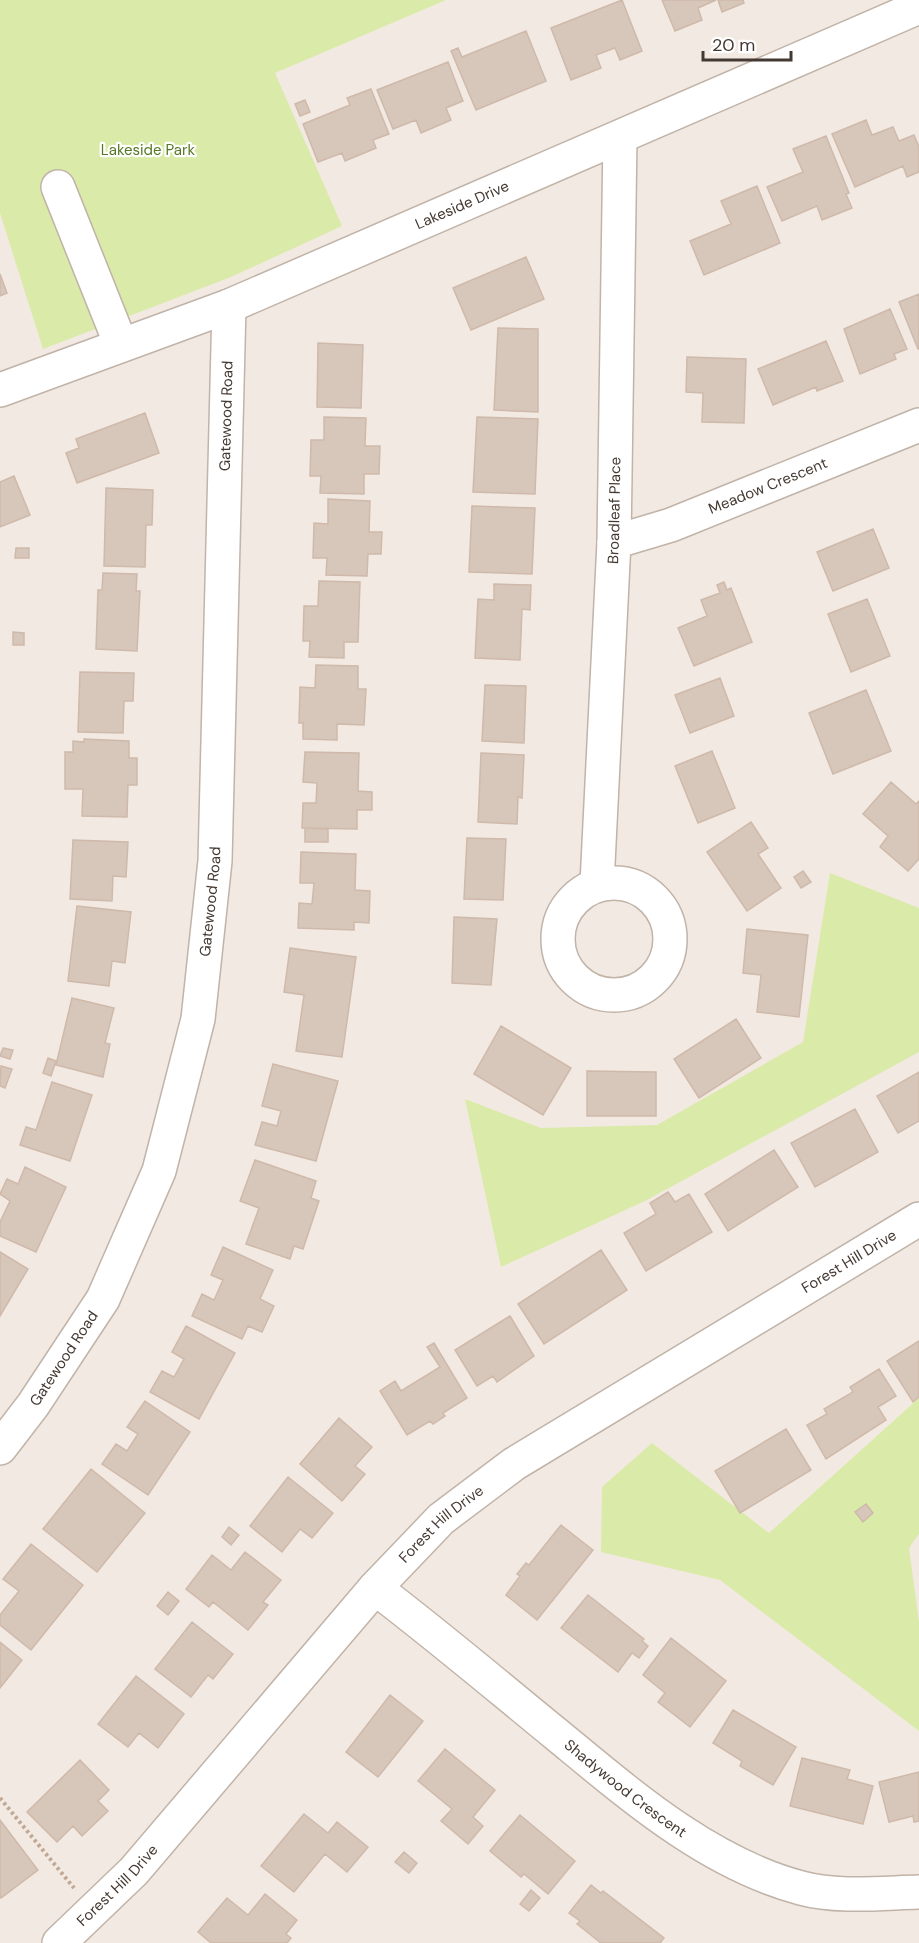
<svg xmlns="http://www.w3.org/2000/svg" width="919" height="1943" font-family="'DM Sans',sans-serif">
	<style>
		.green { fill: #daeaa8 }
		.building { fill: #d7c6ba; stroke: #cfb9aa; stroke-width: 1.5 }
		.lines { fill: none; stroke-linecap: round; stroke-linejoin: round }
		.minor-casing { stroke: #c1b3a8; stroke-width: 36 }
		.path { stroke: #c1a895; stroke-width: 4; stroke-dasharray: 3 3; stroke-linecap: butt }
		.minor { stroke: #fff; stroke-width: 33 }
		.labels { text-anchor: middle; stroke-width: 4.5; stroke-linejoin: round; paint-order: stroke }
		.park-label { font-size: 15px; fill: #557823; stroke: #fff }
		.street-label { font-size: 15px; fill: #443932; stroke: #fff }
	</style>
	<rect width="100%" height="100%" fill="#f2eae2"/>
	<path class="green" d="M0,0H446L275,73L342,226L231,277L43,349L0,213Z
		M830,873L919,908V1052L645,1201L501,1267L465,1099L541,1128L657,1125L803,1042Z
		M919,1398V1534L909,1548L919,1622V1731L720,1580L601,1552L602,1487L652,1443L769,1533Z"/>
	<path class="building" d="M622,0L642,51L620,60L615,48L596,55L601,68L571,80L551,28Z
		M662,0H716L698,8L702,20L675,31Z
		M718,0H743L744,3L722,12Z
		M526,31L546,81L476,110L451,51L458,48L462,57Z
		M448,62L463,101L446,108L451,120L421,133L416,120L393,129L377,90Z
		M371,89L389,134L373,140L376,148L345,161L342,153L318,162L303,124L350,105L347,98Z
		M305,100L310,112L300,116L295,104Z
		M866,120L872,135L893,127L899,141L914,135L919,147V172L907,177L903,166L855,187L832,134Z
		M826,136L849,193L846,194L852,208L822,220L817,206L782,221L767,187L803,172L793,149Z
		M757,186L780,243L704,275L690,241L731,224L721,201Z
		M526,257L544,299L471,330L453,288Z
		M0,274L7,293L0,296Z
		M919,294V349H918L899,302Z
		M890,309L907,349L894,354L896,359L860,374L844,329Z
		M498,328L538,329V412L494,410Z
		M826,341L843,381L817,391L816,387L773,405L758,369Z
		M318,343L363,345L361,408L317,407Z
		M687,357L746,359L744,423L702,422L703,393L686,392Z
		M145,413L159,453L77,483L66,453L79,448L76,439Z
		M324,417L366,418L365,446H380L379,474H364V494L320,493L321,476H310L311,440H324Z
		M477,417L538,419L535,494L473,492Z
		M14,476L30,515L0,527V482Z
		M106,488L153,490L152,525H146L145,567L104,566Z
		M328,499L370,501L369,532H382L381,554H368L367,576L326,575L327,558H313L314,523L328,524Z
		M472,506L535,508L532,574L469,572Z
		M873,529L889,568L833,591L817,552Z
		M16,548H29V558H15Z
		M103,573L137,574L136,591H140L137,651L96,649L98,590H102Z
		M319,581L360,582L358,642H344V658L309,657L310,641H303L304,606H318Z
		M724,582L727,590L731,588L752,642L694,666L678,628L707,616L701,600L720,593L717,585Z
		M494,584L531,585L530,610L522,609L520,660L475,658L478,599L494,600Z
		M867,599L890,656L851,672L828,614Z
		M13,632L24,633V645H13Z
		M316,665L358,666V689H366L364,725L337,724V740L303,739V723H299L300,687L315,688Z
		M80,672L134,673L133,701H124L123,733L78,732Z
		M720,678L734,716L690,733L675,695Z
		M485,685L526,686L524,743L482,741Z
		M866,690L891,751L833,774L809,713Z
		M84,739L129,741V758H137V785H128L127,817L82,816L83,789H65V752H73V741L84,742Z
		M712,751L735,808L698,823L675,766Z
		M305,752L359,753L358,791L372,792V810H357V829L302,828L303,803H316L317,783L303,782Z
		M481,753L524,755L522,798L518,797L517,824L478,822Z
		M891,782L916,804L919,801V859L908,871L880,847L888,836L863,814Z
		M751,822L768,848L758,854L781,888L747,911L707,852Z
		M305,828L328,829V842H305Z
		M467,838L506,839L503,900L464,899Z
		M73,840L128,842L126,877L113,876L112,901L70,899Z
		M301,852L356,854L355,890L370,891L369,923L354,922V930L298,928L299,903L312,904L314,883H300Z
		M803,871L811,882L801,888L794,877Z
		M77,906L131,912L125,963L112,961L109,986L68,981Z
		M454,917L497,919L491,985L452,983Z
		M747,929L808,935L799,1017L757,1012L761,975L743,973Z
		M290,948L356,957L342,1057L296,1051L304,995L284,992Z
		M72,998L114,1008L105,1043L110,1044L103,1077L56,1065Z
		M736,1019L761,1058L699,1098L674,1059Z
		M501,1026L571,1068L543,1115L474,1074Z
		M3,1048L13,1050L10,1059L0,1056Z
		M48,1058L56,1061L51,1076L43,1073Z
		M273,1064L338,1081L316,1161L255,1145L262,1122L277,1126L281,1111L262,1106Z
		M1,1066L12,1069L5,1088L0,1086Z
		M587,1071L656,1072V1116H587Z
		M919,1072V1121L898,1133L877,1096Z
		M52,1082L92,1095L70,1161L20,1145L26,1127L36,1130Z
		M855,1109L878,1152L815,1187L791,1143Z
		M774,1150L798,1187L728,1231L705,1194Z
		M255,1160L316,1181L311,1198L319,1201L303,1249L294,1246L290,1259L246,1244L259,1208L240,1201Z
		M25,1167L66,1187L36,1252L0,1236V1222L10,1201L0,1194L7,1179L18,1184Z
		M668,1192L675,1202L689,1194L712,1232L646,1271L624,1233L656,1214L650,1203Z
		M223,1247L273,1270L260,1299L274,1306L262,1332L248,1326L242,1339L192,1316L202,1294L214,1300L223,1280L211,1275Z
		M601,1250L627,1290L544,1344L518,1304Z
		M0,1252L28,1269L0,1316Z
		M510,1316L534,1356L497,1382L493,1376L477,1386L455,1350Z
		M186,1326L235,1353L199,1419L150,1392L162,1371L174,1377L184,1359L172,1352Z
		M919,1341V1397L913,1402L887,1361Z
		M434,1343L467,1398L443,1413L445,1416L433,1424L430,1421L407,1435L380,1391L395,1381L401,1391L440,1367L427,1347Z
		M879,1369L896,1396L878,1407L886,1420L826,1459L807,1425L827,1414L824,1409L853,1392L850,1387Z
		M145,1401L190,1432L148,1495L102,1464L116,1444L127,1451L138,1434L127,1427Z
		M339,1418L372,1447L355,1466L365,1474L342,1501L300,1464Z
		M786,1429L811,1470L740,1513L715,1471Z
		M91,1469L145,1513L97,1572L43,1529Z
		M288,1477L333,1513L312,1538L300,1529L282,1552L250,1526Z
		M866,1504L873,1513L863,1522L855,1512Z
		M561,1525L593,1550L537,1620L506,1595L520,1576L517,1574L526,1563L529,1565Z
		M229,1527L239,1535L231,1545L222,1537Z
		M31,1544L83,1585L31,1650L0,1625V1615L19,1591L3,1579Z
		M245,1552L281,1580L263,1602L268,1605L248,1630L213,1602L209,1607L186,1589L212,1555L231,1570Z
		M168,1592L179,1601L168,1615L157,1606Z
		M588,1595L644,1639L642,1641L648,1646L639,1658L632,1653L618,1672L561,1628Z
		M192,1622L233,1654L213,1679L208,1675L191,1697L155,1669Z
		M671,1638L726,1681L690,1727L658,1702L665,1693L643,1675Z
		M0,1642L22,1660L0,1688Z
		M136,1676L184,1714L158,1748L139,1733L128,1747L98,1724Z
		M390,1695L423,1721L378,1777L346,1752Z
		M733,1710L796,1747L773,1785L740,1766L742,1761L713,1743Z
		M445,1749L495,1790L473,1817L483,1826L468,1844L441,1821L452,1809L418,1781Z
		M802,1758L850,1770L847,1779L873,1786L863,1824L790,1806Z
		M80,1760L109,1790L98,1801L108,1811L82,1836L73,1826L57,1842L27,1812Z
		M919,1772V1821L914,1822L913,1816L889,1822L879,1782Z
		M304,1814L328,1833L337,1822L368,1847L347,1872L325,1854L294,1892L261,1866Z
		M520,1815L575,1861L548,1894L524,1874L521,1877L490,1851Z
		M0,1820L38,1870L1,1898L0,1897Z
		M404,1852L417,1863L409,1873L395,1862Z
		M591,1885L601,1893L603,1891L664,1938L660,1943H601L577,1924L580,1921L569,1913Z
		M531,1890L540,1898L529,1911L520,1904Z
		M265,1894L297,1920L286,1934L291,1938L287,1943H211L198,1932L227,1898L248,1915Z"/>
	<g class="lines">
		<g class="minor-casing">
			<g id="minor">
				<path d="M58,187L121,345"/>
				<path id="s1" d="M0,390L229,306L919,7"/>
				<path id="s2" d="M614,542L671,525L919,425"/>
				<circle cx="614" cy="939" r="56"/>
				<path id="s3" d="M597,884L614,542L620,137"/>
				<path id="s4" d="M0,1448L33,1405L103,1299L159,1171L198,1019L215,861L229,306"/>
				<path id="s5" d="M375,1588C437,1635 496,1685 556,1734C629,1794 707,1863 801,1888C838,1898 881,1893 919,1892"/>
				<path id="s6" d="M59,1943L134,1871L375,1588L441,1519L514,1464L919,1219"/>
			</g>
		</g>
		<path class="path" d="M0,1798L74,1888"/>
		<use href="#minor" class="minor"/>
	</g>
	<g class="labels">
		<g class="park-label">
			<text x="148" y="155">Lakeside Park</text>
		</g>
		<g class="street-label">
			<text dy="5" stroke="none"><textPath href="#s1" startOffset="498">Lakeside Drive</textPath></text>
			<text dy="5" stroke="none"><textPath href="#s4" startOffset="1082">Gatewood Road</textPath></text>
			<text dy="5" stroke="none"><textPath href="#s2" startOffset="164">Meadow Crescent</textPath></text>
			<text dy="5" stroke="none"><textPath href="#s3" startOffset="374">Broadleaf Place</textPath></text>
			<text dy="5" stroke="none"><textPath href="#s4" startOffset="596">Gatewood Road</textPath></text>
			<text dy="5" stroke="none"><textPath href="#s6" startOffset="1054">Forest Hill Drive</textPath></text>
			<text dy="5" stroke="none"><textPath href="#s4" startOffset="110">Gatewood Road</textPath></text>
			<text dy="5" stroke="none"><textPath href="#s6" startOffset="568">Forest Hill Drive</textPath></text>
			<text dy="5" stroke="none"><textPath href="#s5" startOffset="321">Shadywood Crescent</textPath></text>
			<text dy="5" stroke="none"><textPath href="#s6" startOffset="82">Forest Hill Drive</textPath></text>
		</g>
	</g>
	<path d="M703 51v9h88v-9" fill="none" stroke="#443932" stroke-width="3"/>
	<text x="712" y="51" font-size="18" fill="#443932" stroke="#ffffff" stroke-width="4.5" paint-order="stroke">20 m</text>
</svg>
